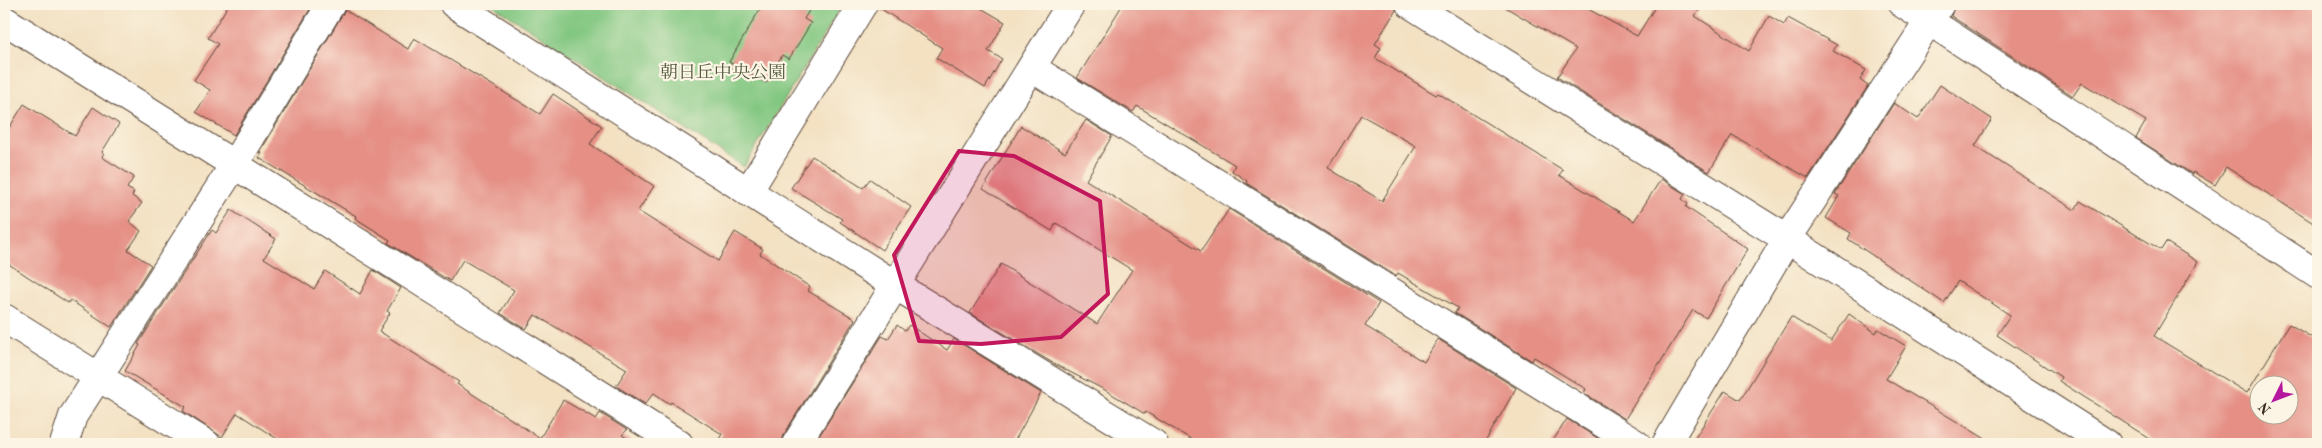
<svg xmlns="http://www.w3.org/2000/svg" width="2322" height="448" font-family="'Old Standard TT','Noto Serif JP',serif">
	<style>
		.green { fill: #82c781; stroke: #5e7850 }
		.building { fill: #e58f85; fill-rule: evenodd }
		.lines { fill: none; stroke-linecap: round; stroke-linejoin: round }
		.minor-casing { stroke: #574537; stroke-width: 30 }
		.minor { stroke: #fff; stroke-width: 28 }
		.marked { fill: #c2185b; fill-opacity: 0.2; stroke: #c2185b; stroke-width: 4; stroke-linejoin: round }
		.labels { text-anchor: middle; stroke-width: 4.5; stroke-linejoin: round; paint-order: stroke }
		.park-label { font-size: 18px; fill: #50593c; stroke: #fcf5e5 }
	</style>
	<rect width="100%" height="100%" fill="#fcf5e5"/>
	<filter id="ink" filterUnits="userSpaceOnUse"><feTurbulence type="fractalNoise" baseFrequency=".02" numOctaves="2"/><feDisplacementMap in="SourceGraphic" scale="10" xChannelSelector="R" yChannelSelector="G"/><feConvolveMatrix kernelMatrix="1 2 1 2 8 2 1 2 1" color-interpolation-filters="sRGB"/></filter>
	<filter id="wash" filterUnits="userSpaceOnUse"><feTurbulence type="fractalNoise" baseFrequency=".0096" numOctaves="4" result="noise"/><feDisplacementMap in="SourceGraphic" scale="20" xChannelSelector="R" yChannelSelector="G"/><feGaussianBlur stdDeviation="1.12" result="paint"/><feColorMatrix in="noise" values="0 0 0 0 0 0 0 0 0 0 0 0 0 0 0 0 0 1.4 0 .05"/><feComposite in="paint" operator="in"/></filter>
	<g filter="url(#wash)">
		<rect width="100%" height="100%" fill="#f3e1c2"/>
		<path class="green" d="M491,4H843L744,167Z"/>
		<g id="blocks">
			<path class="building" d="M229,4H313L234,135L196,112L210,90L194,80L218,44L208,38Z
				M763,4H813L804,19L811,23L789,59L782,55L766,83L729,62Z
				M879,4H974L1005,22L988,51L1002,59L985,88L936,58L942,48L878,7Z
				M1123,4H1394L1396,10L1375,44L1381,48L1375,58L1436,95L1438,93L1563,170L1559,175L1634,221L1661,179L1685,194L1682,199L1688,204L1686,207L1748,249L1706,318L1693,310L1625,419L1584,393L1586,389L1534,357L1532,361L1455,313L1458,308L1398,273L1396,276L1246,183L1247,181L1232,171L1235,165L1137,106L1133,112L1077,78ZM1361,115L1416,146L1382,201L1328,168Z
				M1500,4H1579L1637,36L1657,4H1703L1695,16L1749,51L1769,16L1784,25L1788,18L1837,45L1833,51L1866,70L1860,80L1868,86L1808,178L1732,135L1709,172L1557,77L1576,49Z
				M1955,4H2318V226L2226,167L2215,185L2193,172L2192,174L2136,138L2146,121L2082,83L2073,96L1951,16Z
				M345,10L408,49L414,38L540,114L553,94L602,126L590,144L654,186L638,211L718,261L735,232L763,249L760,254L810,287L808,291L855,319L783,436L780,444H716L722,434L671,402L670,404L654,393L645,404L616,386L627,369L535,315L526,329L500,313L514,290L463,260L450,281L388,243L390,240L355,218L356,216L259,158L262,153L260,152Z
				M1940,85L1992,119L1975,146L2075,210L2080,201L2161,250L2166,242L2198,262L2154,336L2247,393L2289,324L2318,341V444H2158L2059,381L2061,377L1997,335L2010,315L1958,281L1944,303L1848,239L1851,233L1826,218L1839,196L1835,194L1894,103L1918,119ZM2260,386H2290V416H2260Z
				M24,104L75,136L93,107L119,124L102,152L104,153L102,157L134,177L127,188L134,192L132,196L142,203L129,221L141,231L128,250L151,265L111,327L70,300L68,303L4,261V136Z
				M1086,120L1112,136L1086,180L1201,251L1229,209L1379,303L1365,326L1424,362L1438,339L1516,388L1484,444H1199L1146,412L1145,414L1105,390L1056,365L970,313L1001,264L1097,324L1132,270L1056,223L1052,231L983,189L1021,126L1065,153Z
				M812,156L863,188L870,179L911,207L882,250L840,222L842,219L791,188Z
				M231,210L276,239L264,258L314,289L325,271L360,294L373,270L401,288L387,311L390,313L379,331L459,382L457,384L540,438L563,400L596,419L600,413L627,430L622,435L637,444H285L237,413L222,437L183,411L186,407L125,371L140,345L138,344L178,282L212,230L216,233Z
				M1849,314L1876,333L1878,329L1906,346L1886,379L1994,444H1691L1725,391L1740,400L1791,317L1831,341Z
				M897,325L905,331L909,325L947,350L954,339L1041,393L1013,444H814L882,336L888,339Z
				M1567,419L1607,444H1551Z"/>
		</g>
	</g>
	<g filter="url(#ink)">
		<use href="#blocks" fill-opacity="0" stroke="#574537" stroke-width="1"/>
		<g class="lines">
			<g class="minor-casing">
				<path id="minor" d="M454,4L895,285L1154,444
					M1410,4L1787,239L2107,444
					M1903,4L2318,275
					M4,20L679,444
					M1032,68L1636,444
					M748,192L863,4
					M4,318L206,444
					M64,444L73,416L234,165L331,4
					M796,444L1071,4
					M1666,444L1787,239L1940,4"/>
			</g>
			<use href="#minor" class="minor"/>
		</g>
	</g>
	<path class="marked" d="M959,151L1014,156L1100,201L1108,294L1061,337L981,344L919,341L894,255Z"/>
	<g class="labels">
		<g class="park-label">
			<text x="723" y="78">朝日丘中央公園</text>
		</g>
	</g>
	<rect width="2322" height="448" fill="none" stroke="#fcf5e5" stroke-width="20"/>
	<g transform="translate(2274 400) rotate(228)"><circle r="24" fill="#fcf5e5" stroke="#afa495"/>
	<path d="M0-4L9 19L0 12L-9 19Z" fill="#b5179e"/>
	<text y="-8" font-size="14" font-weight="bold" text-anchor="middle" fill="#3b2a1e">N</text>
	</g>
</svg>
